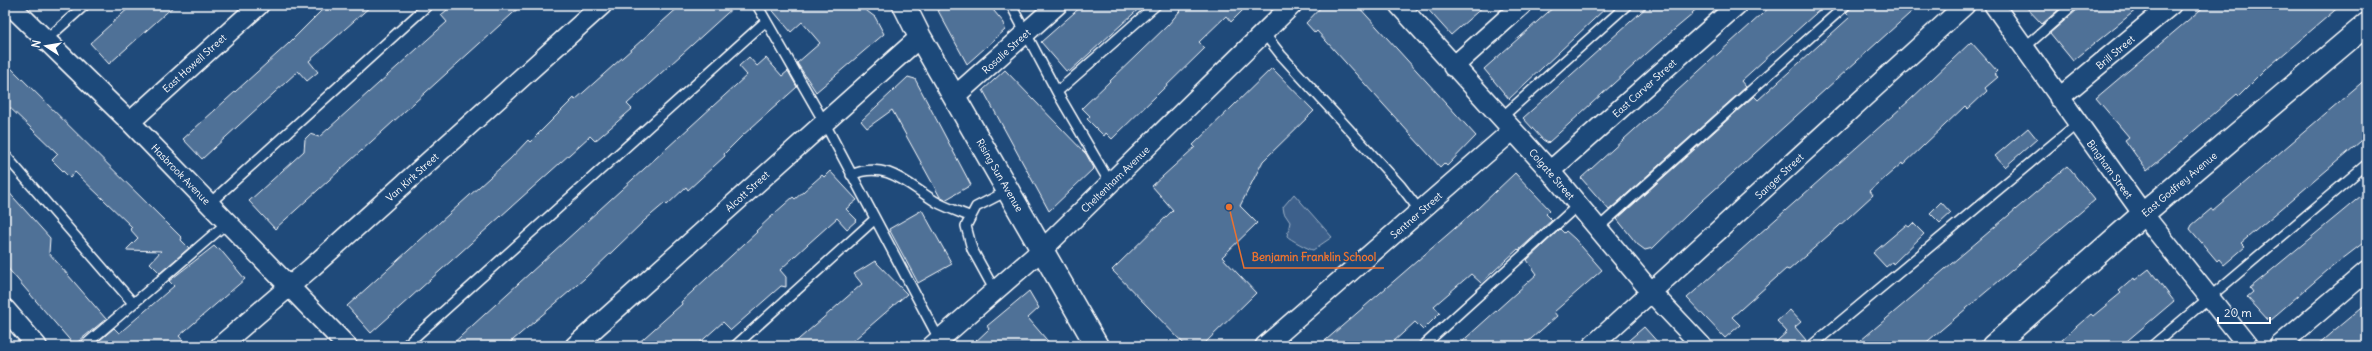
<svg xmlns="http://www.w3.org/2000/svg" width="2372" height="351" font-family="Delius,sans-serif">
	<style>
		.green { fill: #3c618b; stroke: #9eb0c5 }
		.building { fill: #507197; stroke: #fff }
		.lines { fill: none; stroke-linecap: round; stroke-linejoin: round }
		.service-casing { stroke: #fff; stroke-width: 12 }
		.minor-casing { stroke: #fff; stroke-width: 22 }
		.tertiary-casing { stroke: #fff; stroke-width: 25 }
		.secondary-casing { stroke: #fff; stroke-width: 25 }
		.service { stroke: #1f4a7a; stroke-width: 9 }
		.minor { stroke: #1f4a7a; stroke-width: 19 }
		.tertiary { stroke: #1f4a7a; stroke-width: 22 }
		.secondary { stroke: #1f4a7a; stroke-width: 22 }
		.labels { text-anchor: middle; stroke-width: 3; stroke-linejoin: round; paint-order: stroke }
		.street-label { font-size: 10px; fill: #fff; stroke: #1f4a7a }
		.leader { fill: none; stroke: #eb7230; stroke-width: 1.5 }
		.callout-dot { fill: #eb7230; stroke: #1f4a7a; stroke-width: 1.5 }
		.callout-label { font-size: 11px; text-anchor: middle; font-weight: bold; fill: #eb7230; stroke: #1f4a7a; stroke-width: 3; stroke-linejoin: round; paint-order: stroke }
	</style>
	<rect width="100%" height="100%" fill="#1f4a7a"/>
	<filter id="ink" filterUnits="userSpaceOnUse"><feTurbulence type="fractalNoise" baseFrequency=".025" numOctaves="2"/><feDisplacementMap in="SourceGraphic" scale="8" xChannelSelector="R" yChannelSelector="G"/><feConvolveMatrix kernelMatrix="1 2 1 2 8 2 1 2 1" color-interpolation-filters="sRGB"/></filter>
	<g filter="url(#ink)">
		<path class="green" d="M1294,194L1332,237L1313,250C1310,250 1289,239 1287,236L1290,222L1284,213L1283,207Z"/>
		<path class="building" d="M132,5H175L109,64L90,43Z
			M327,5H372L309,61L318,72L307,81L298,71L202,159L183,139L288,44Z
			M453,5H522L275,229L249,201L304,151L305,139L310,134L319,137L447,22L441,15Z
			M681,5H736L627,104L632,109L595,141L590,136L371,333L347,306L510,159L528,140L530,142L574,98L575,100Z
			M768,5H859L875,17L884,34L816,92L797,63L820,43L802,22L791,32Z
			M935,5H989L1004,23L1005,30L967,64Z
			M1083,5H1143L1069,72L1068,70L1066,71L1041,42Z
			M1185,5H1248L1231,22L1226,16L1199,42L1205,48L1112,139L1106,133L1104,136L1087,119L1090,116L1082,108L1168,25Z
			M1323,5H1357L1476,136L1447,166L1444,163L1440,167L1317,31L1315,33L1306,23Z
			M1424,5H1485L1451,35Z
			M1556,5H1609L1509,99L1484,69Z
			M1649,5H1701L1692,13L1693,14L1656,45L1548,143L1543,140L1523,118Z
			M1772,5H1825L1741,81L1746,87L1609,210L1581,178Z
			M1852,5H1919L1692,210L1653,248L1645,250L1637,244L1617,219L1754,96L1758,100L1850,17L1846,13Z
			M2024,5H2064L2042,24Z
			M2079,5H2142L2073,61L2050,33L2077,10Z
			M2206,5H2341L2265,70L2239,96L2237,94L2147,171L2125,140L2129,137L2096,98Z
			M1971,42L1997,71L1994,74L1998,77L1985,88L1987,91L1968,109L1965,106L1903,165L1902,163L1870,191L1873,195L1838,227L1789,270L1786,269L1732,317L1740,325L1725,338L1687,298L1910,100Z
			M749,57L757,66L766,58L782,76L788,71L797,87L742,136L724,154L725,156L688,190L686,187L667,205L665,203L645,220L584,279L506,346H450L747,75L739,66Z
			M5,62L182,238L181,240L189,248L160,273L150,263L161,251L126,250L138,238L130,229L132,227L75,172L70,178L52,160L58,154L5,103Z
			M1272,68L1314,111L1263,161L1240,206L1257,223L1222,257L1256,293L1202,346H1186L1112,270L1173,210L1152,186L1195,147L1193,145Z
			M1005,70L1086,154L1094,168L1049,211L983,90Z
			M908,77L915,79L971,185L945,200L940,197L892,110L867,128L861,121Z
			M2367,78V136L2241,243L2245,247L2224,265L2219,259L2217,261L2190,229L2192,225L2211,209L2213,210Z
			M2028,128L2037,139L2005,167L1995,156Z
			M2067,166L2095,200L1922,346H1854Z
			M830,171L857,200L846,209L857,220L847,229L837,218L808,244L780,270L786,277V287L781,286L731,330L723,322L696,346H635L682,304L681,302L757,232L756,231L775,213L793,197L795,199L822,175L824,177Z
			M1515,173L1550,210L1546,214L1552,220L1519,250L1518,249L1481,283L1471,274L1434,306L1440,313L1423,330L1415,322L1392,343L1390,341L1385,346H1319L1477,209Z
			M5,188L50,238L49,253L106,319L74,345L5,265Z
			M2367,191V240L2328,270L2269,321L2247,297L2253,292L2250,288Z
			M1941,202L1951,213L1940,223L1930,213Z
			M922,210L952,264L918,283L889,229Z
			M1913,223L1924,234L1893,264L1892,262L1886,267L1873,253L1906,225L1909,227Z
			M1560,229L1564,233L1566,231L1575,239L1602,270L1554,312L1557,316L1523,346H1457L1537,274L1527,260Z
			M214,246L217,249L219,248L245,279L179,336L188,346H93L114,328L119,333L123,330L174,286L169,281Z
			M875,261L907,294L847,346H791L862,284L854,274Z
			M2149,269L2174,301L2121,346H2054L2091,314L2093,316L2121,293L2119,291L2134,278L2135,280Z
			M1029,291L1039,308L1028,318L1052,346H971L989,329L987,326Z
			M2367,303V346H2316L2331,333Z
			M1790,310L1801,322L1795,327L1806,340L1799,346H1771L1787,332L1777,321Z
			M1644,327L1661,346H1622Z"/>
		<g class="lines">
			<g class="service-casing">
				<path id="service" d="M757,5L824,122L939,339
					M1011,5L1057,92L1110,183
					M1264,33L1281,55L1400,185L1420,211
					M46,40L85,5
					M2024,48L2073,5
					M1057,92L1156,5
					M1501,118L1627,5
					M5,155L133,303
					M851,175C887,159 909,186 938,203C948,208 959,212 969,216
					M210,203L428,5
					M1598,228L1846,5
					M995,291L972,249L966,226L976,207L1009,190
					M84,346L228,222
					M405,346L766,21
					M735,346L875,219
					M1423,346L1578,205
					M1811,346L2078,123
					M2152,346L2367,164"/>
			</g>
			<g class="minor-casing">
				<path id="minor" d="M10,5L130,122L347,346
					M1399,5L1550,171L1652,293L1702,346
					M1994,5L2143,214L2248,346
					M1453,67L1522,5
					M955,96L1057,5
					M2059,98L2171,5
					M130,122L259,5
					M1550,171L1737,5
					M5,309L37,346
					M220,346L311,268L602,5
					M575,346L920,37
					M932,346L1043,249L1292,5
					M1265,346L1513,130
					M1592,346L1965,5
					M2279,346L2367,271"/>
			</g>
			<g class="tertiary-casing">
				<path id="tertiary" d="M1993,346L2143,214L2367,24"/>
			</g>
			<g class="secondary-casing">
				<path id="secondary" d="M904,5L920,37L1097,346"/>
			</g>
			<use href="#service" class="service"/>
			<use href="#minor" class="minor"/>
			<use href="#tertiary" class="tertiary"/>
			<use href="#secondary" class="secondary"/>
		</g>
	</g>
	<g class="labels">
		<g class="street-label">
			<text transform="translate(1006 51) rotate(-42)" y="4">Rosalie Street</text>
			<text transform="translate(2115 52) rotate(-40)" y="4">Brill Street</text>
			<text transform="translate(194 63) rotate(-42)" y="4">East Howell Street</text>
			<text transform="translate(1644 88) rotate(-42)" y="4">East Carver Street</text>
			<text transform="translate(2110 169) rotate(54)" y="4">Bingham Street</text>
			<text transform="translate(181 174) rotate(46)" y="4">Hasbrook Avenue</text>
			<text transform="translate(1552 174) rotate(49)" y="4">Colgate Street</text>
			<text transform="translate(1000 175) rotate(60)" y="4">Rising Sun Avenue</text>
			<text transform="translate(1779 176) rotate(-43)" y="4">Sanger Street</text>
			<text transform="translate(412 177) rotate(-42)" y="4">Van Kirk Street</text>
			<text transform="translate(1115 179) rotate(-44)" y="4">Cheltenham Avenue</text>
			<text transform="translate(2179 184) rotate(-40)" y="4">East Godfrey Avenue</text>
			<text transform="translate(747 191) rotate(-42)" y="4">Alcott Street</text>
			<text transform="translate(1416 215) rotate(-41)" y="4">Sentner Street</text>
		</g>
	</g>
	<path class="leader" d="M1229 207L1244 268H1384"/>
	<circle class="callout-dot" cx="1229" cy="207" r="4"/>
	<g class="callout-label">
		<text x="1314" y="261">Benjamin Franklin School</text>
	</g>
	<rect width="2372" height="351" fill="none" stroke="#1f4a7a" stroke-width="20"/>
	<rect x="10" y="10" width="2352" height="331" fill="none" stroke="#fff" stroke-width="1.5" filter="url(#ink)"/>
	<g transform="translate(46 46) rotate(282)" stroke="#1f4a7a" stroke-width="3" paint-order="stroke">
	<path d="M0-3L7 15L0 10L-7 15Z" fill="#ffffff"/>
	<text y="-6" font-size="11" font-weight="bold" text-anchor="middle" fill="#ffffff">N</text>
	</g>
	<path d="M2218 317v6h52v-6" fill="none" stroke="#ffffff" stroke-width="2"/>
	<text x="2224" y="317" font-size="12" fill="#ffffff" stroke="#1f4a7a" stroke-width="3" paint-order="stroke">20 m</text>
</svg>
